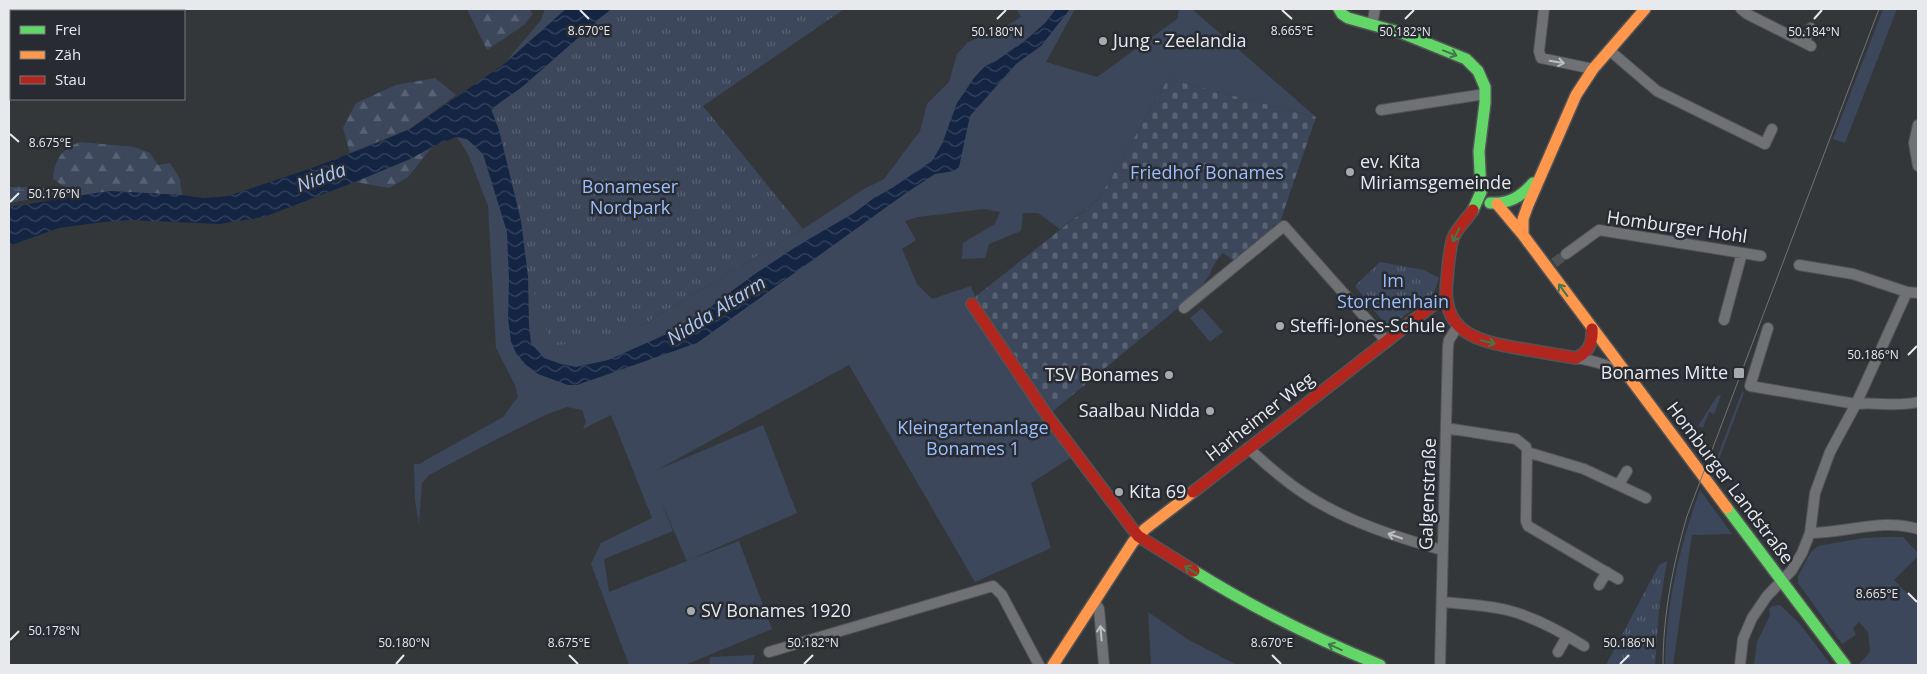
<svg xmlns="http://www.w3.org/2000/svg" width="1927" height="674" font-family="'Open Sans',sans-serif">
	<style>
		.green { fill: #3c475c; fill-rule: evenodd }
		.forest { fill: url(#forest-firs) }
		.wetland { fill: url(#wetland-marsh) }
		.cemetery { fill: url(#cemetery-stones) }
		.park { fill: url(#park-tufts) }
		.water { fill: url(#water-waves) }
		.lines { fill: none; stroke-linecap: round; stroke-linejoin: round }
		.street-tunnel { stroke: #4f5255; stroke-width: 10; stroke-dasharray: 10 5; stroke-linecap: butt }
		.street-casing { stroke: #515356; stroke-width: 12 }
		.fast-casing { stroke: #515356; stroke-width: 14 }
		.slow-casing { stroke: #515356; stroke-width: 14 }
		.jam-casing { stroke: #515356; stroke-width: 14 }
		.street { stroke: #707174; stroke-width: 10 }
		.fast { stroke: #63d668; stroke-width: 11 }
		.slow { stroke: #ff974d; stroke-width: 11 }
		.jam { stroke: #b3261e; stroke-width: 11 }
		.tram { stroke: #707276; stroke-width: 1 }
		.oneway { stroke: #43784a }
		.oneway2 { stroke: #bdbfc3 }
		.ticks { fill: none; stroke: #e7e9ed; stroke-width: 2 }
		.poi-dot { fill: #a8abae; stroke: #282c32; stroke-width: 2 }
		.labels { text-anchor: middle; stroke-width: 5; stroke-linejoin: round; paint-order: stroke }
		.poi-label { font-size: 18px; fill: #e7e9ed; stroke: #282c32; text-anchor: start }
		.park-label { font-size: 18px; fill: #9bbffd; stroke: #282c32 }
		.street-label { font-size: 18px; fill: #e7e9ed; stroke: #282c32 }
		.water-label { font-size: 19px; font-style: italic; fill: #abc8fa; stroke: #282c32 }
		.ticks-label { font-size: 12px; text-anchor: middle; fill: #e7e9ed; stroke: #282c32; stroke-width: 5; stroke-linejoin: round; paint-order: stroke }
	</style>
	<defs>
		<pattern id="forest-firs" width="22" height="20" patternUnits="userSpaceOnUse" patternTransform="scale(1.25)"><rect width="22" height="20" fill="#3c475c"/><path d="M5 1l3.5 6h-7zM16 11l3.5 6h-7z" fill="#586274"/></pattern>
		<pattern id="wetland-marsh" width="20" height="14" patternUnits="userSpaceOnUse" patternTransform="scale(1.25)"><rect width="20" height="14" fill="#3c475c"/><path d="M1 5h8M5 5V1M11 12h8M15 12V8" fill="none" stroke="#586274"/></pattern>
		<pattern id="cemetery-stones" width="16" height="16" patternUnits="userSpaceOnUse" patternTransform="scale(1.25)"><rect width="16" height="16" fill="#3c475c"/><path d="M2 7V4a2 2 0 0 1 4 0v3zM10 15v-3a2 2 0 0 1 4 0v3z" fill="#586274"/></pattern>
		<pattern id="park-tufts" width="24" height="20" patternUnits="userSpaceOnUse" patternTransform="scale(1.25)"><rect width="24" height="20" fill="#3c475c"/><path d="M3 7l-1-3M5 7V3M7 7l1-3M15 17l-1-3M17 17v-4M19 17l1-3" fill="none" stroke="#586274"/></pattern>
		<pattern id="water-waves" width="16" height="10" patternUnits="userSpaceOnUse" patternTransform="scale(1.25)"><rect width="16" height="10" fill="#142544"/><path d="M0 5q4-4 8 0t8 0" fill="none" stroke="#36455f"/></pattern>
	</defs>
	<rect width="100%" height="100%" fill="#34373a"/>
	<path class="green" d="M545,9H566L504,64L541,20Z
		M1016,9H1075L1046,62L1097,77L1177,19L1179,9H1192L1316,117L1168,79L1099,199L1060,229L1038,213H1023L1021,231L989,244L985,258L962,259L963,243L995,224L1000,212L984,209L918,217L905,221L916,240L902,249L917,284L932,299L971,286L975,297L970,312L1072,457L1031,483L1051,548L975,582L849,365L657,470L763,425L797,513L689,560L739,541L772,629L685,665H629L591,564L601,543L652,518L611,415L583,429L586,422L582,410L567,407L545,415L497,439L429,475L422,483L419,524L415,501L414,464H419L503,417L518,397L515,385L496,348L488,206L468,154L457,137L522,87L637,328L803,229L862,190L884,179L920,131L927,104L949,82L957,54L968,42L1008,25L1021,17ZM660,499L687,561L609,592L604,559L673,531Z
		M1883,9H1897L1845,143L1833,139Z
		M1202,308L1223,332L1210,342L1190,318Z
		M1742,392L1744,393L1718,462V455Z
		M1718,395L1721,396L1714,414L1709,412L1703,428L1698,426Z
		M1700,490L1732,534L1692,535L1673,665H1665C1666,605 1679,547 1700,490Z
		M1886,537H1903L1918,553V556L1894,580L1918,604V665H1858L1870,652L1868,632L1859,622L1853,628L1856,635L1842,644L1798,583V576L1811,552L1818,546L1863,538Z
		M1780,605L1800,624L1831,665H1754L1757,642L1770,615L1769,609L1772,606Z
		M1148,612L1189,640L1237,665H1151Z
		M755,655L752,665H709L710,657Z"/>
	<path class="forest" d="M467,9H529L533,14L524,25L487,50Z
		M435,78L456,95L410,129L350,153L343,128L356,103L396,85Z
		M80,142L134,147L150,153L158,165L170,163L180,179L182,195L109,191L77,196L53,179C54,160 62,149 80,142Z
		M432,147L408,177L389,188L355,182L410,159Z"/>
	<path class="wetland" d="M9,187H37L59,192L54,195L9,203Z"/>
	<path class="cemetery" d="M1168,79L1316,117L1279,225H1274L1268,234L1236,262L1223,253C1215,262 1214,264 1210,274C1207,280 1199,287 1195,294L1053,411L975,297L1099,199Z"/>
	<path class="park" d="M606,9H844L703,106L803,229L637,328L584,341L552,346L529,278L499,142L493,107Z
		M1380,262L1424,270L1439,278L1434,293L1388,328L1355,286Z
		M1667,561L1659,610L1655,665H1606L1659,565Z"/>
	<path class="water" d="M566,9H611L522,87L491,109L499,130L521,221L528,276L529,326L531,343L544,358L561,364L576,367L608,360L685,326L752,276L797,246L854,213L874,198L892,188L932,161L942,144L957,103L974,78L985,66L996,61L1027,39L1045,23L1056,9H1070L1041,46L1016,64L970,116L959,167L954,171L935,174L906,193L697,343L577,385H568L538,374L526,365L516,353L511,342L508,318L509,280L507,232L483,154L467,139L456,137L432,147L410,159L355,182L264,217L219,224L129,220L104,222L59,228L9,246V207L109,191L182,195L204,198L228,196L312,168L372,145L410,129L504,64Z"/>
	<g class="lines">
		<path class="street-tunnel" d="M1554,263L1566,254"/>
		<g class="street-casing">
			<path id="street" d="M1544,9L1539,51L1541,58L1593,69
				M1741,9L1747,14L1811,46
				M1372,25L1375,9
				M1804,42L1811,28
				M1609,50L1657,91L1765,144L1772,129
				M1381,110L1485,94
				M1918,125L1914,143L1918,166
				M1566,254L1599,230L1761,256
				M1799,265L1853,274L1907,292L1918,293
				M1184,308L1284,226L1387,342
				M1724,320L1742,253
				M1768,328L1750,386L1856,404C1877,402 1898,407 1918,402
				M1576,358C1595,361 1610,365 1626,376
				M1446,428L1516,439L1526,447L1527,452L1584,469L1646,498
				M1248,448C1268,466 1288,484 1311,498C1351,523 1397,537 1442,550
				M1527,452L1526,521L1528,526L1618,579
				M1619,484L1627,471
				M1810,533C1846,533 1882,518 1918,529
				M1599,585L1607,572
				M1095,602L1099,609L1104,665
				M1442,602C1463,604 1486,605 1507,610C1535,617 1560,631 1584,646
				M769,652L993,586L1002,595L1039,665
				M1558,652L1567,636
				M1440,665L1448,346L1449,340L1458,326
				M1740,665L1743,639L1752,618L1767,596L1792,570L1802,553L1810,533L1815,493L1830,452L1856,404L1907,292"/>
		</g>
		<g class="fast-casing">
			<path id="fast" d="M1339,9L1342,14L1348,18L1402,33L1466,59L1478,71L1485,87V103L1479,151L1481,192L1473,210
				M1490,203C1509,204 1521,197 1533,183
				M1727,508L1845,665
				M1194,571C1255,609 1314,638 1380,665"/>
		</g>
		<g class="slow-casing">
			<path id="slow" d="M1497,204L1523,235L1727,508
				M1523,235V219L1528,205L1576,95L1593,69L1645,9
				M1053,665L1133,542L1145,529L1193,492"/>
		</g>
		<g class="jam-casing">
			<path id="jam" d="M1473,210C1467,219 1457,228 1453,238C1449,251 1448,267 1447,280C1440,334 1480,342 1523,349C1541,352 1558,355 1576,358C1589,352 1593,343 1592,329
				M972,304L1049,418L1138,536L1194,571
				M1193,492L1433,305L1446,298"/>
		</g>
		<use href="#street" class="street"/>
		<use href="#fast" class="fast"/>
		<use href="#slow" class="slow"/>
		<use href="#jam" class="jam"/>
		<path class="tram" d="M1663,665C1663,614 1673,565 1687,516L1879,9"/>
	</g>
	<defs><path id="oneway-shaft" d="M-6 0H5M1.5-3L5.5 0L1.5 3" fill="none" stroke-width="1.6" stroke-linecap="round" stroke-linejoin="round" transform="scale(1.25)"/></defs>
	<g class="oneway">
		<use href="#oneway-shaft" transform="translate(1450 53) rotate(21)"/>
		<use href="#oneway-shaft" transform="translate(1456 235) rotate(116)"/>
		<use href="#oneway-shaft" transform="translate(1563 290) rotate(-126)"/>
		<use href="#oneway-shaft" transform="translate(1488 342) rotate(13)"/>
		<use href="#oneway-shaft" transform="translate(1191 570) rotate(-147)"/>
		<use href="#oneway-shaft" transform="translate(1335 647) rotate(-156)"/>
	</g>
	<g class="oneway2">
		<use href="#oneway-shaft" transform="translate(1557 62) rotate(10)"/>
		<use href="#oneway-shaft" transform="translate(1395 536) rotate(-161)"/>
		<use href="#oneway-shaft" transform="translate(1101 633) rotate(-95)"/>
	</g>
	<path class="ticks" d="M580,10L589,19M1282,10L1292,19M997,19L1006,10M1405,19L1414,10M1814,19L1822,10M10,134L19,142M10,202L19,193M1908,355L1917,346M1908,593L1917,602M10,640L19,631M569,655L578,664M1272,655L1281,664M396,664L404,655M804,664L813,655M1620,664L1629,655"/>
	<g class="poi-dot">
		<circle cx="1103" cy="41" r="5"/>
		<circle cx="1350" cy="172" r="5"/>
		<circle cx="1280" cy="326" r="5"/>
		<rect x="1733" y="367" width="12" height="12" rx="2.5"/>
		<circle cx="1169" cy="375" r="5"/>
		<circle cx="1210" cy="411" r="5"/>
		<circle cx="1119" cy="492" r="5"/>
		<circle cx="691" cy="611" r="5"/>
	</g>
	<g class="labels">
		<g class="poi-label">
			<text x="1113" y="47">Jung - Zeelandia</text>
			<text x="1360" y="168">ev. Kita<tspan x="1360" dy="21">Miriamsgemeinde</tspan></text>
			<text x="1290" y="332">Steffi-Jones-Schule</text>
			<text x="1728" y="379" text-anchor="end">Bonames Mitte</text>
			<text x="1159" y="381" text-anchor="end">TSV Bonames</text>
			<text x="1200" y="417" text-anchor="end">Saalbau Nidda</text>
			<text x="1129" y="498">Kita 69</text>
			<text x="701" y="617">SV Bonames 1920</text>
		</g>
		<g class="park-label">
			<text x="1207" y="179">Friedhof Bonames</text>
			<text x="630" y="193">Bonameser<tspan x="630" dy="21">Nordpark</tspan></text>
			<text x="1393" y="287">Im<tspan x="1393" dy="21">Storchenhain</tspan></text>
			<text x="973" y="434">Kleingartenanlage<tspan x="973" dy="21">Bonames 1</tspan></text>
		</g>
		<g class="street-label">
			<text transform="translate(1677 227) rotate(8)" y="6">Homburger Hohl</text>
			<text transform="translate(1260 417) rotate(-38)" y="6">Harheimer Weg</text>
			<text transform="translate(1730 483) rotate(53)" y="6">Homburger Landstraße</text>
			<text transform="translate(1428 494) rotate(-88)" y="6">Galgenstraße</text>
		</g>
		<g class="water-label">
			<text transform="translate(321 177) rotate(-20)" y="7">Nidda</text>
			<text transform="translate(716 310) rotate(-32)" y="7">Nidda Altarm</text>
		</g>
	</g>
	<g class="ticks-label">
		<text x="589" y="35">8.670°E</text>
		<text x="1292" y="35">8.665°E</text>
		<text x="997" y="36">50.180°N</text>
		<text x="1405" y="36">50.182°N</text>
		<text x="1814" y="36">50.184°N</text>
		<text x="50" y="147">8.675°E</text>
		<text x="54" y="198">50.176°N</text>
		<text x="1873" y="359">50.186°N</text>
		<text x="1877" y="598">8.665°E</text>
		<text x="54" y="635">50.178°N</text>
		<text x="404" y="647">50.180°N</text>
		<text x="813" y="647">50.182°N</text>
		<text x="1629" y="647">50.186°N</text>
		<text x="569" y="647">8.675°E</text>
		<text x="1272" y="647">8.670°E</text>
	</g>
	<rect width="1927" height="674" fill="none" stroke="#e7e9ed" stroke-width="20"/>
	<rect x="10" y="10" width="175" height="90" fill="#282c32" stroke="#74787d"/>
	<rect x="20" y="26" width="25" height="8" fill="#63d668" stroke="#74787d"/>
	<text x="55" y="35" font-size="15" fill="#e7e9ed">Frei</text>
	<rect x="20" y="51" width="25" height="8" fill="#ff974d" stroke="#74787d"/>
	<text x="55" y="60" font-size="15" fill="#e7e9ed">Zäh</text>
	<rect x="20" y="76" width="25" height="8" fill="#b3261e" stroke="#74787d"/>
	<text x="55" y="85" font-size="15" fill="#e7e9ed">Stau</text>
</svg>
